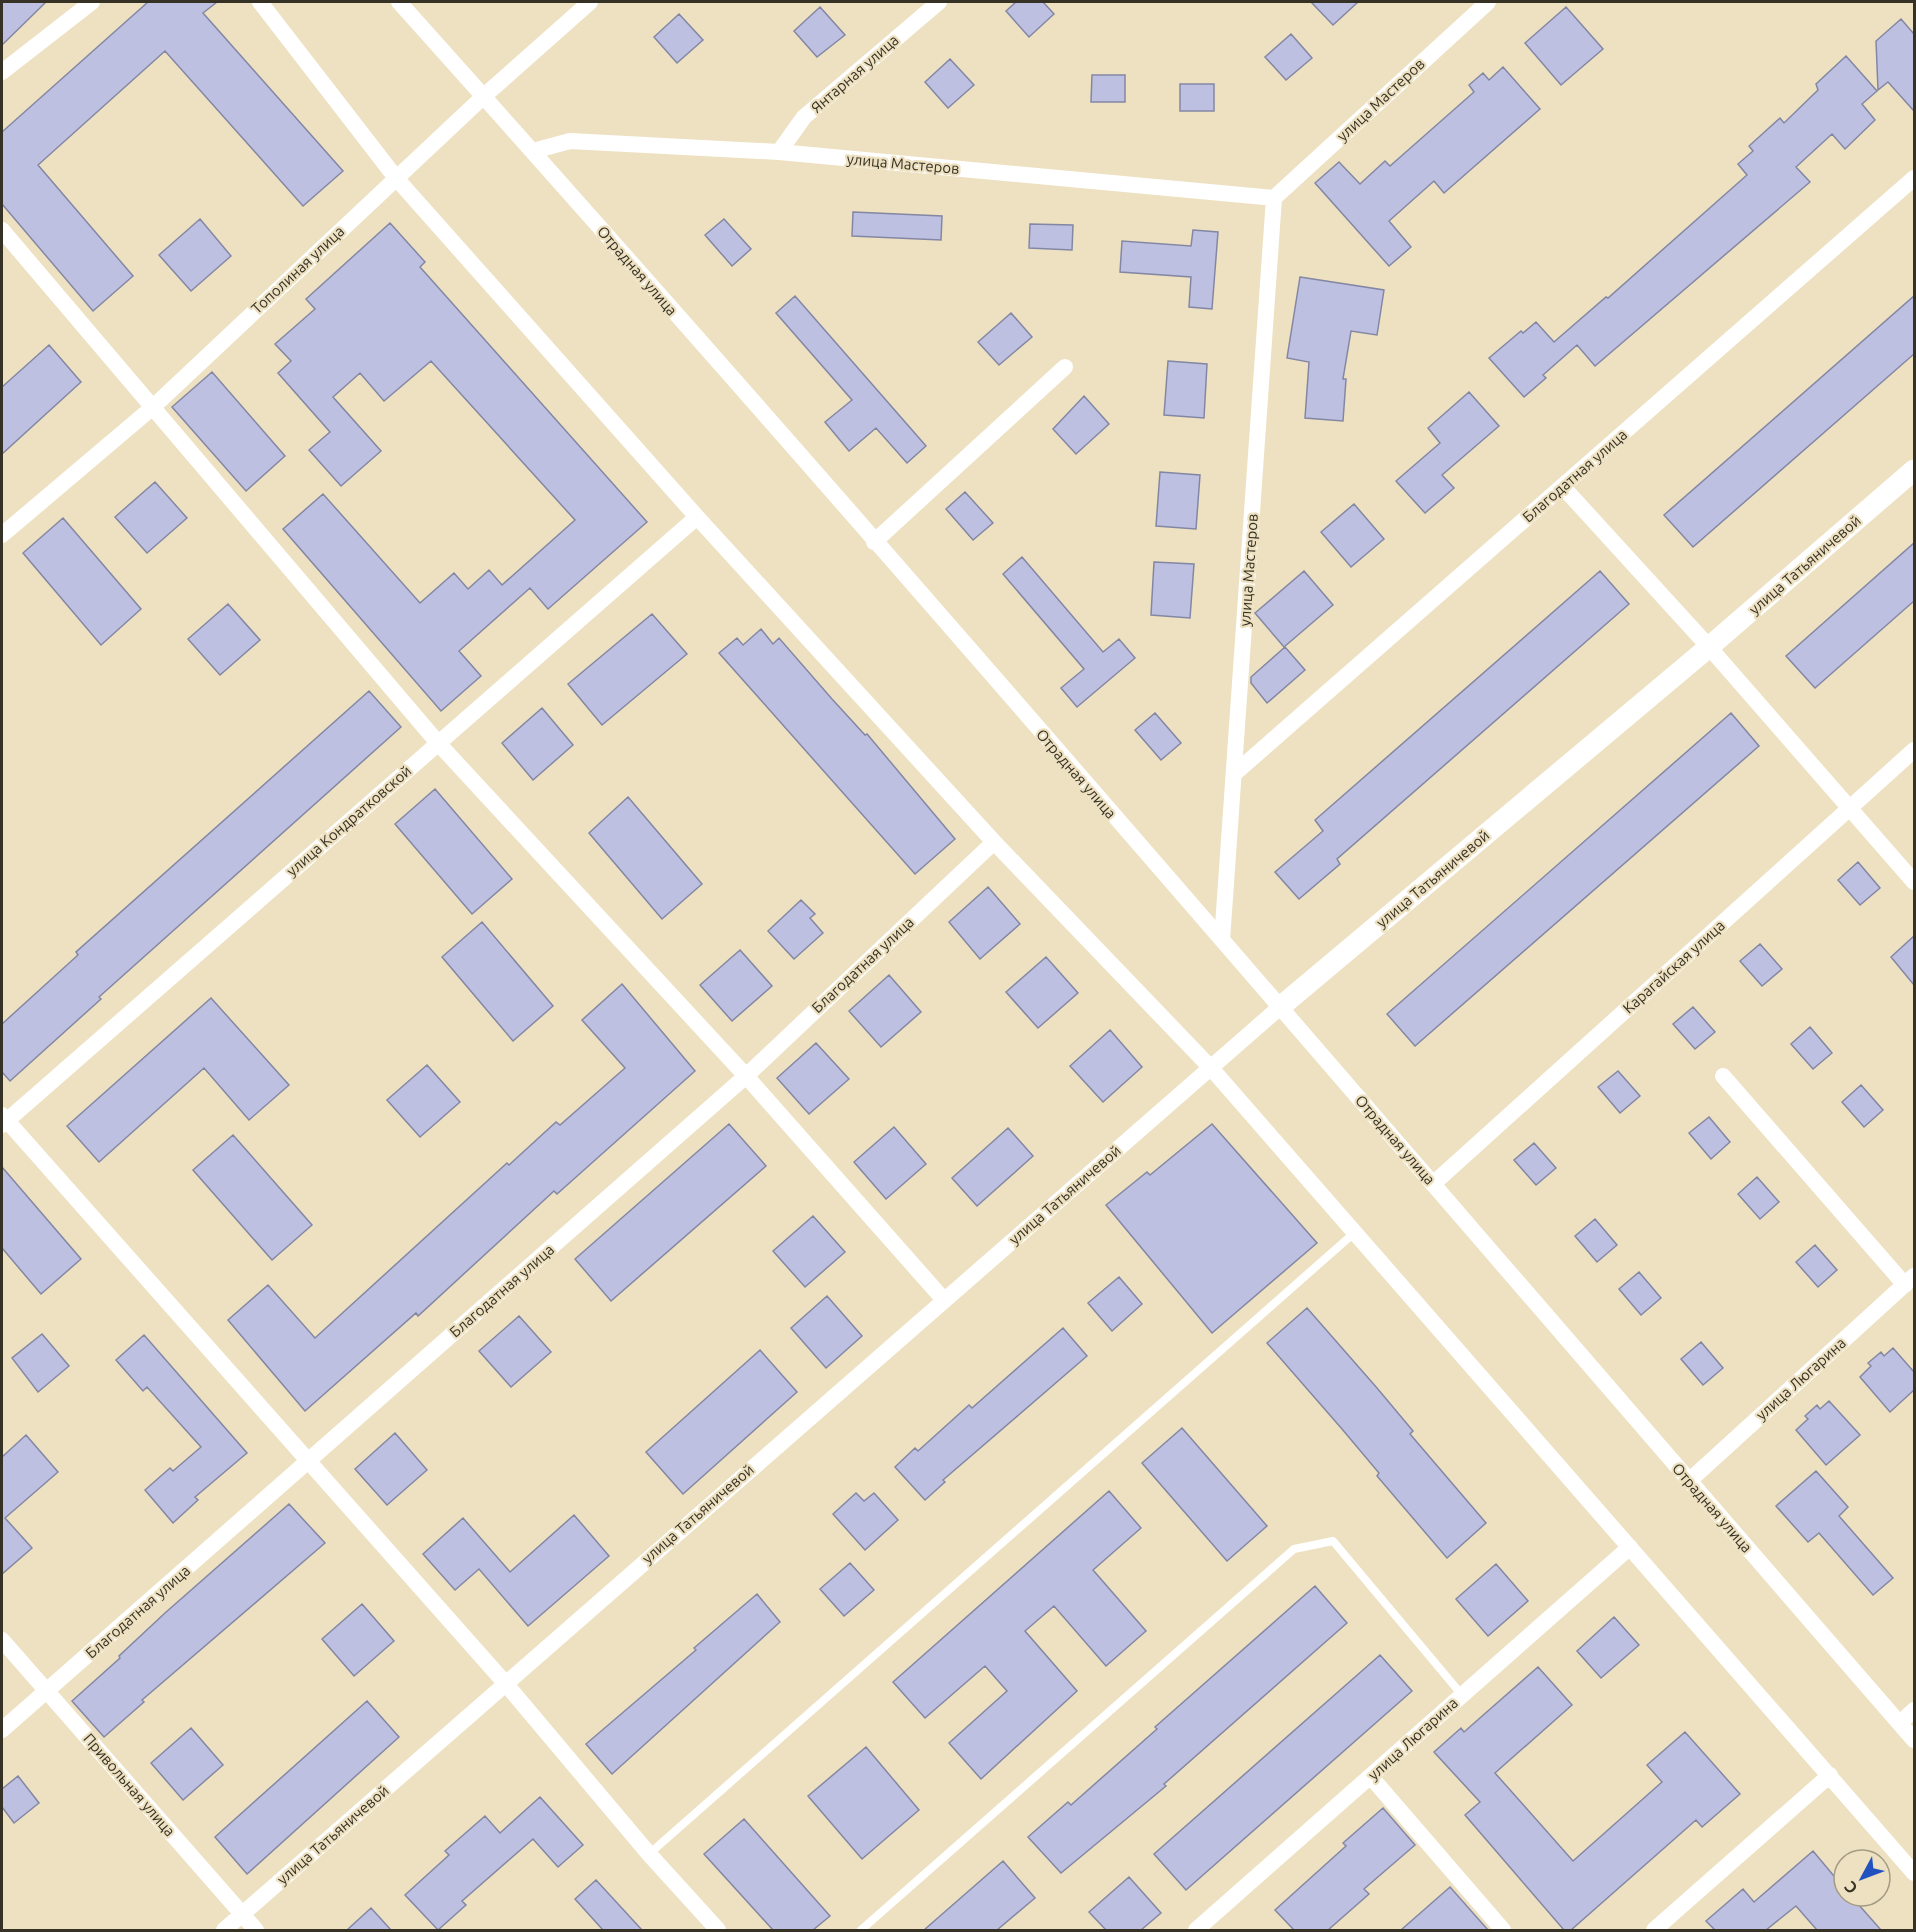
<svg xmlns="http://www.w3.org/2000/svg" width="1916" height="1932" font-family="Ubuntu,sans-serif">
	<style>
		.building { fill: #bdc0e0; stroke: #8487a4; stroke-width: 1.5 }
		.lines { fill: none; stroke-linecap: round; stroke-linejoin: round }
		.service { stroke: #fff; stroke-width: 8 }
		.minor { stroke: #fff; stroke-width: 16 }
		.tertiary { stroke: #fff; stroke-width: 21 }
		.labels { text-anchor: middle; stroke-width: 4.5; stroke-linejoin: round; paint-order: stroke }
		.street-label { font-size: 15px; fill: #363125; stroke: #ede1c1 }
	</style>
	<rect width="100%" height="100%" fill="#ede1c1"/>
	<path class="building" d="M2,2H46L2,45Z
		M148,2H217L203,13L343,171L303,206L165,51L38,165L133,276L93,311L2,204V132Z
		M1016,2H1043L1054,14L1029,37L1006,11Z
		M1311,2H1358L1333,25Z
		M820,7L845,35L817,57L794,31Z
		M1566,7L1603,49L1561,85L1525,43Z
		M679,14L703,40L677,63L654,37Z
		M1901,19L1914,34V111L1888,82L1878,90L1876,41Z
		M1291,34L1312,58L1286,80L1265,57Z
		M1846,56L1877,91L1862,104L1875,120L1845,149L1832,134L1796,167L1810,182L1595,366L1577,345L1543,375L1546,378L1524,397L1489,358L1521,331L1523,333L1536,322L1554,342L1606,297L1608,298L1747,175L1738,164L1753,151L1749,146L1780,118L1784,123L1818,90L1816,84Z
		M950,59L974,85L948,108L925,82Z
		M1503,67L1540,109L1444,193L1434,181L1389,221L1411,247L1389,266L1315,183L1339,162L1360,184L1385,161L1390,166L1474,92L1469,85L1483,73L1489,80Z
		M1092,75H1125V102H1091Z
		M1180,84H1214V111H1180Z
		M853,212L942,216L941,240L852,236Z
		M200,219L231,256L191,291L159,255Z
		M724,219L751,249L732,266L705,235Z
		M390,223L425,262L420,267L647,522L548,609L530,588L459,651L481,676L441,711L283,529L323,494L420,603L454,573L468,589L489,570L502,585L575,520L431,361L384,401L360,373L333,397L381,451L341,486L309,450L330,432L278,373L291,361L275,344L315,309L306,299Z
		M1030,224L1073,225L1072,250L1029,248Z
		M1193,230L1218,232L1212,309L1189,307L1191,277L1120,272L1122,241L1191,246Z
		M1300,277L1384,290L1377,335L1351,331L1343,379H1346L1343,421L1305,418L1309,362L1287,358Z
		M795,296L926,446L907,463L876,428L849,451L825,422L852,400L776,313Z
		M1914,296V354L1693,547L1664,515Z
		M1011,313L1032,337L999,365L978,342Z
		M49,345L81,382L2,454V387Z
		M1168,361L1207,364L1204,418L1164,415Z
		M212,372L285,456L246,491L172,407Z
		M1469,392L1499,426L1442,475L1454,488L1425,513L1396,481L1440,443L1428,428Z
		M1084,396L1109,424L1076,454L1053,429Z
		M1160,472L1200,475L1196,529L1156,526Z
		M155,482L187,518L147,553L115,517Z
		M965,492L993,523L973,540L946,509Z
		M1354,504L1384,539L1351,567L1321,532Z
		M63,518L141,609L101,645L23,553Z
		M1914,543V601L1815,688L1786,656Z
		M1022,557L1103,652L1119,639L1135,658L1077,707L1061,688L1084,669L1003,574Z
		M1154,562L1194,564L1190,618L1151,615Z
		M1304,571L1333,605L1284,647L1255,613Z
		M1600,571L1629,604L1337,859L1340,864L1299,899L1275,872L1323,831L1315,820Z
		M228,604L260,640L220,675L188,639Z
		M652,614L687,654L602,725L568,684Z
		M761,629L773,644L779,638L832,699L865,735L867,734L955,839L915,874L719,653L737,638L743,645Z
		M1285,647L1305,670L1267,703L1251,683V677Z
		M369,691L401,727L99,997L101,999L10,1081L2,1072V1024L78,955L76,952Z
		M542,708L573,745L533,780L502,743Z
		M1155,713L1181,743L1161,760L1135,730Z
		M1731,713L1759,746L1415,1046L1387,1014Z
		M435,789L512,879L472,914L395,824Z
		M628,797L702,884L662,919L589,833Z
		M1858,862L1880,888L1860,905L1838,880Z
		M988,887L1020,924L980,959L949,922Z
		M801,900L815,914L810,918L823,933L794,959L768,931Z
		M482,922L553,1006L513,1041L442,957Z
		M1914,936V985L1891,957Z
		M1760,944L1782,969L1762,986L1740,961Z
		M740,950L772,986L732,1021L700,985Z
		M1046,957L1078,993L1038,1028L1006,992Z
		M889,975L921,1012L881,1047L849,1011Z
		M622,984L695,1071L557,1194L554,1191L418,1316L416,1313L305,1411L228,1320L268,1285L315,1338L507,1163L509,1165L556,1122L560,1125L625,1068L582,1020Z
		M211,998L289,1085L249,1120L204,1068L99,1162L67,1126Z
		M1693,1007L1715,1032L1695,1049L1673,1024Z
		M1810,1027L1832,1053L1813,1069L1791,1044Z
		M1110,1030L1142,1067L1103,1102L1070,1066Z
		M816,1043L849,1079L809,1114L777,1078Z
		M427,1065L460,1102L420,1137L387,1100Z
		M1618,1071L1640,1096L1620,1113L1598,1087Z
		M1861,1085L1883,1110L1864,1127L1842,1102Z
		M1709,1117L1730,1142L1711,1159L1689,1133Z
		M729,1124L766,1166L611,1301L575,1259Z
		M1212,1124L1317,1243L1212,1333L1106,1205L1147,1172L1150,1175Z
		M894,1127L926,1164L886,1199L854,1162Z
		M1008,1128L1033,1156L977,1206L952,1178Z
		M233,1135L312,1225L272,1260L193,1170Z
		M1534,1143L1556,1168L1536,1185L1514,1160Z
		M2,1167L81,1259L41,1294L2,1248Z
		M1757,1177L1779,1202L1760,1219L1738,1194Z
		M813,1216L845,1252L805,1287L773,1251Z
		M1595,1219L1617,1245L1597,1262L1575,1236Z
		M1815,1245L1837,1270L1818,1287L1796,1262Z
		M1639,1272L1661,1298L1641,1315L1619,1289Z
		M1119,1277L1142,1304L1112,1331L1088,1303Z
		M827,1296L862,1336L826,1368L791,1328Z
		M1307,1308L1377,1388L1413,1431L1410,1434L1486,1523L1447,1558L1377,1476L1379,1473L1342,1429L1267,1343Z
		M519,1316L551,1352L511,1387L479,1351Z
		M1063,1328L1087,1356L943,1480L945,1482L925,1500L895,1467L915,1448L918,1451L969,1405L972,1408Z
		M42,1334L69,1366L38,1392L12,1358Z
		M144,1335L247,1453L195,1497L198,1500L173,1523L145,1490L170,1468L173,1471L201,1447L147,1387L143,1391L116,1360Z
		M1701,1342L1723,1368L1703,1385L1681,1359Z
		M1893,1348L1914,1372V1390L1890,1412L1860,1377L1871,1366L1868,1363L1881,1352L1884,1356Z
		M760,1350L797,1392L683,1494L646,1452Z
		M1829,1401L1860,1435L1826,1465L1796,1430L1808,1419L1805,1416L1817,1405L1820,1409Z
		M1182,1428L1267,1526L1227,1561L1142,1463Z
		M395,1433L427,1470L387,1505L355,1469Z
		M26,1435L58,1472L5,1518L32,1548L2,1574V1457Z
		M1816,1471L1848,1507L1839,1516L1893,1578L1873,1595L1819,1533L1808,1542L1776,1506Z
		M1109,1491L1141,1528L1093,1570L1146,1631L1106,1666L1054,1606L1025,1631L1077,1691L981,1779L949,1743L1007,1691L985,1666L925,1718L893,1682Z
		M856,1493L864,1501L874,1493L898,1520L865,1550L833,1514Z
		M289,1504L325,1543L142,1700L144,1702L104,1737L72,1701L120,1658L119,1656L165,1613Z
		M574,1515L609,1556L528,1626L479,1569L455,1590L423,1554L463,1518L510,1572Z
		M850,1563L874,1590L844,1616L820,1589Z
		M1496,1564L1528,1601L1488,1636L1456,1599Z
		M1315,1586L1347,1623L1164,1784L1166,1786L1061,1873L1028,1837L1068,1802L1071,1805L1157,1729L1155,1727Z
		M757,1594L780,1622L612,1774L586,1744L696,1650L694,1648Z
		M362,1604L394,1641L354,1676L322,1639Z
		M1614,1617L1639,1645L1601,1678L1577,1651Z
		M1380,1655L1412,1691L1186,1890L1154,1854Z
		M1538,1667L1572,1705L1495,1773L1573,1861L1662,1782L1647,1765L1685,1732L1740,1794L1702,1827L1696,1820L1571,1930H1564L1465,1815L1480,1802L1434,1752L1461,1728L1464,1732Z
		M367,1701L399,1737L247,1874L215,1837Z
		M191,1728L223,1765L183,1800L151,1763Z
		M866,1747L919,1810L862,1859L808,1796Z
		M18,1776L39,1803L14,1823L2,1807V1789Z
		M540,1797L583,1845L558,1867L533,1839L462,1901L466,1905L438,1930L405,1895L449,1855L445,1851L485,1816L500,1833Z
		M1383,1808L1415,1845L1364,1889L1369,1894L1328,1930H1294L1275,1910L1346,1846L1343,1843Z
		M744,1819L830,1916L813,1930H773L704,1854Z
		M1813,1851L1844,1888V1896H1851L1881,1930H1817L1796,1906L1766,1930H1715L1706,1921L1743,1889L1754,1902Z
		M1003,1861L1035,1898L997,1930H924Z
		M1129,1877L1161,1913L1141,1930H1106L1089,1912Z
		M596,1880L642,1930H603L575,1899Z
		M1450,1887L1488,1930H1401Z
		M371,1908L391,1930H347Z"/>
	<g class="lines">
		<path class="service" d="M649,1854L1353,1234
			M861,1930L1294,1549L1333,1541L1462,1695"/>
		<path class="minor" d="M260,2L396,178L697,517L994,842L1211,1068L1914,1873
			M399,2C912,574 1410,1160 1914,1740
			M2,72L92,2
			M533,151L570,141L779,152L1274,198
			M779,152L804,117L939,2
			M2,230L438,743L746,1076L944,1300
			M1563,487L1709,647L1914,882
			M2,535L153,407L484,96L590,2
			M874,542L1065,367
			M1234,774L1914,178
			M1222,940L1274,198L1488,2
			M1723,1076L1905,1285
			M2,1115L505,1683L649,1854L718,1930
			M2,1125L697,517
			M1433,1184L1914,750
			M1689,1481L1914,1276
			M2,1640L256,1930
			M1900,1723L1914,1710
			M2,1730L746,1076L994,842
			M1371,1777L1503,1930
			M224,1930L1279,1008
			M1196,1930L1630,1547
			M1654,1930L1830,1775"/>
		<path class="tertiary" d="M1279,1008L1709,647L1914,470"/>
	</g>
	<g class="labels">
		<g class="street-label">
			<text transform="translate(855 74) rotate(-41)" y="5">Янтарная улица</text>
			<text transform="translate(1381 100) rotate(-43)" y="5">улица Мастеров</text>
			<text transform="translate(903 164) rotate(5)" y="5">улица Мастеров</text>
			<text transform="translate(298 270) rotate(-43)" y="5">Тополиная улица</text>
			<text transform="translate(637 271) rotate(49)" y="5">Отрадная улица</text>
			<text transform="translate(1575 476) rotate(-41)" y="5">Благодатная улица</text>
			<text transform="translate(1805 565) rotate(-41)" y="5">улица Татьяничевой</text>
			<text transform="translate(1249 570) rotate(-86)" y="5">улица Мастеров</text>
			<text transform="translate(1076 774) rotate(49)" y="5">Отрадная улица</text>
			<text transform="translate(349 821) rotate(-41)" y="5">улица Кондратковской</text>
			<text transform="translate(1433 879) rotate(-40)" y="5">улица Татьяничевой</text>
			<text transform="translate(863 965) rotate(-43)" y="5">Благодатная улица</text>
			<text transform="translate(1674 967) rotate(-42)" y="5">Карагайская улица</text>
			<text transform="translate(1395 1140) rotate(49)" y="5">Отрадная улица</text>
			<text transform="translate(1065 1195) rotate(-41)" y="5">улица Татьяничевой</text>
			<text transform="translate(502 1291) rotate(-41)" y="5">Благодатная улица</text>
			<text transform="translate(1801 1379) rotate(-42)" y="5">улица Люгарина</text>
			<text transform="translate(1712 1508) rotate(49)" y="5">Отрадная улица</text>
			<text transform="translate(698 1514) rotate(-41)" y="5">улица Татьяничевой</text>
			<text transform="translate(138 1612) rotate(-41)" y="5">Благодатная улица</text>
			<text transform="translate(1413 1739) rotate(-42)" y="5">улица Люгарина</text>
			<text transform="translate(129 1785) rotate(49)" y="5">Привольная улица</text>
			<text transform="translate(333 1835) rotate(-41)" y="5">улица Татьяничевой</text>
		</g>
	</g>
	<rect width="1916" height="1932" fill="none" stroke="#363125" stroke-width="6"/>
	<g transform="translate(1862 1878) rotate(229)"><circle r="28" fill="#ede1c1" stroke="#a49b83" stroke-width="1.5"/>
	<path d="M0-4.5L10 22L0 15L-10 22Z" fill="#2252c0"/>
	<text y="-9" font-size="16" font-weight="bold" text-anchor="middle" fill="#363125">С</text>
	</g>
</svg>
